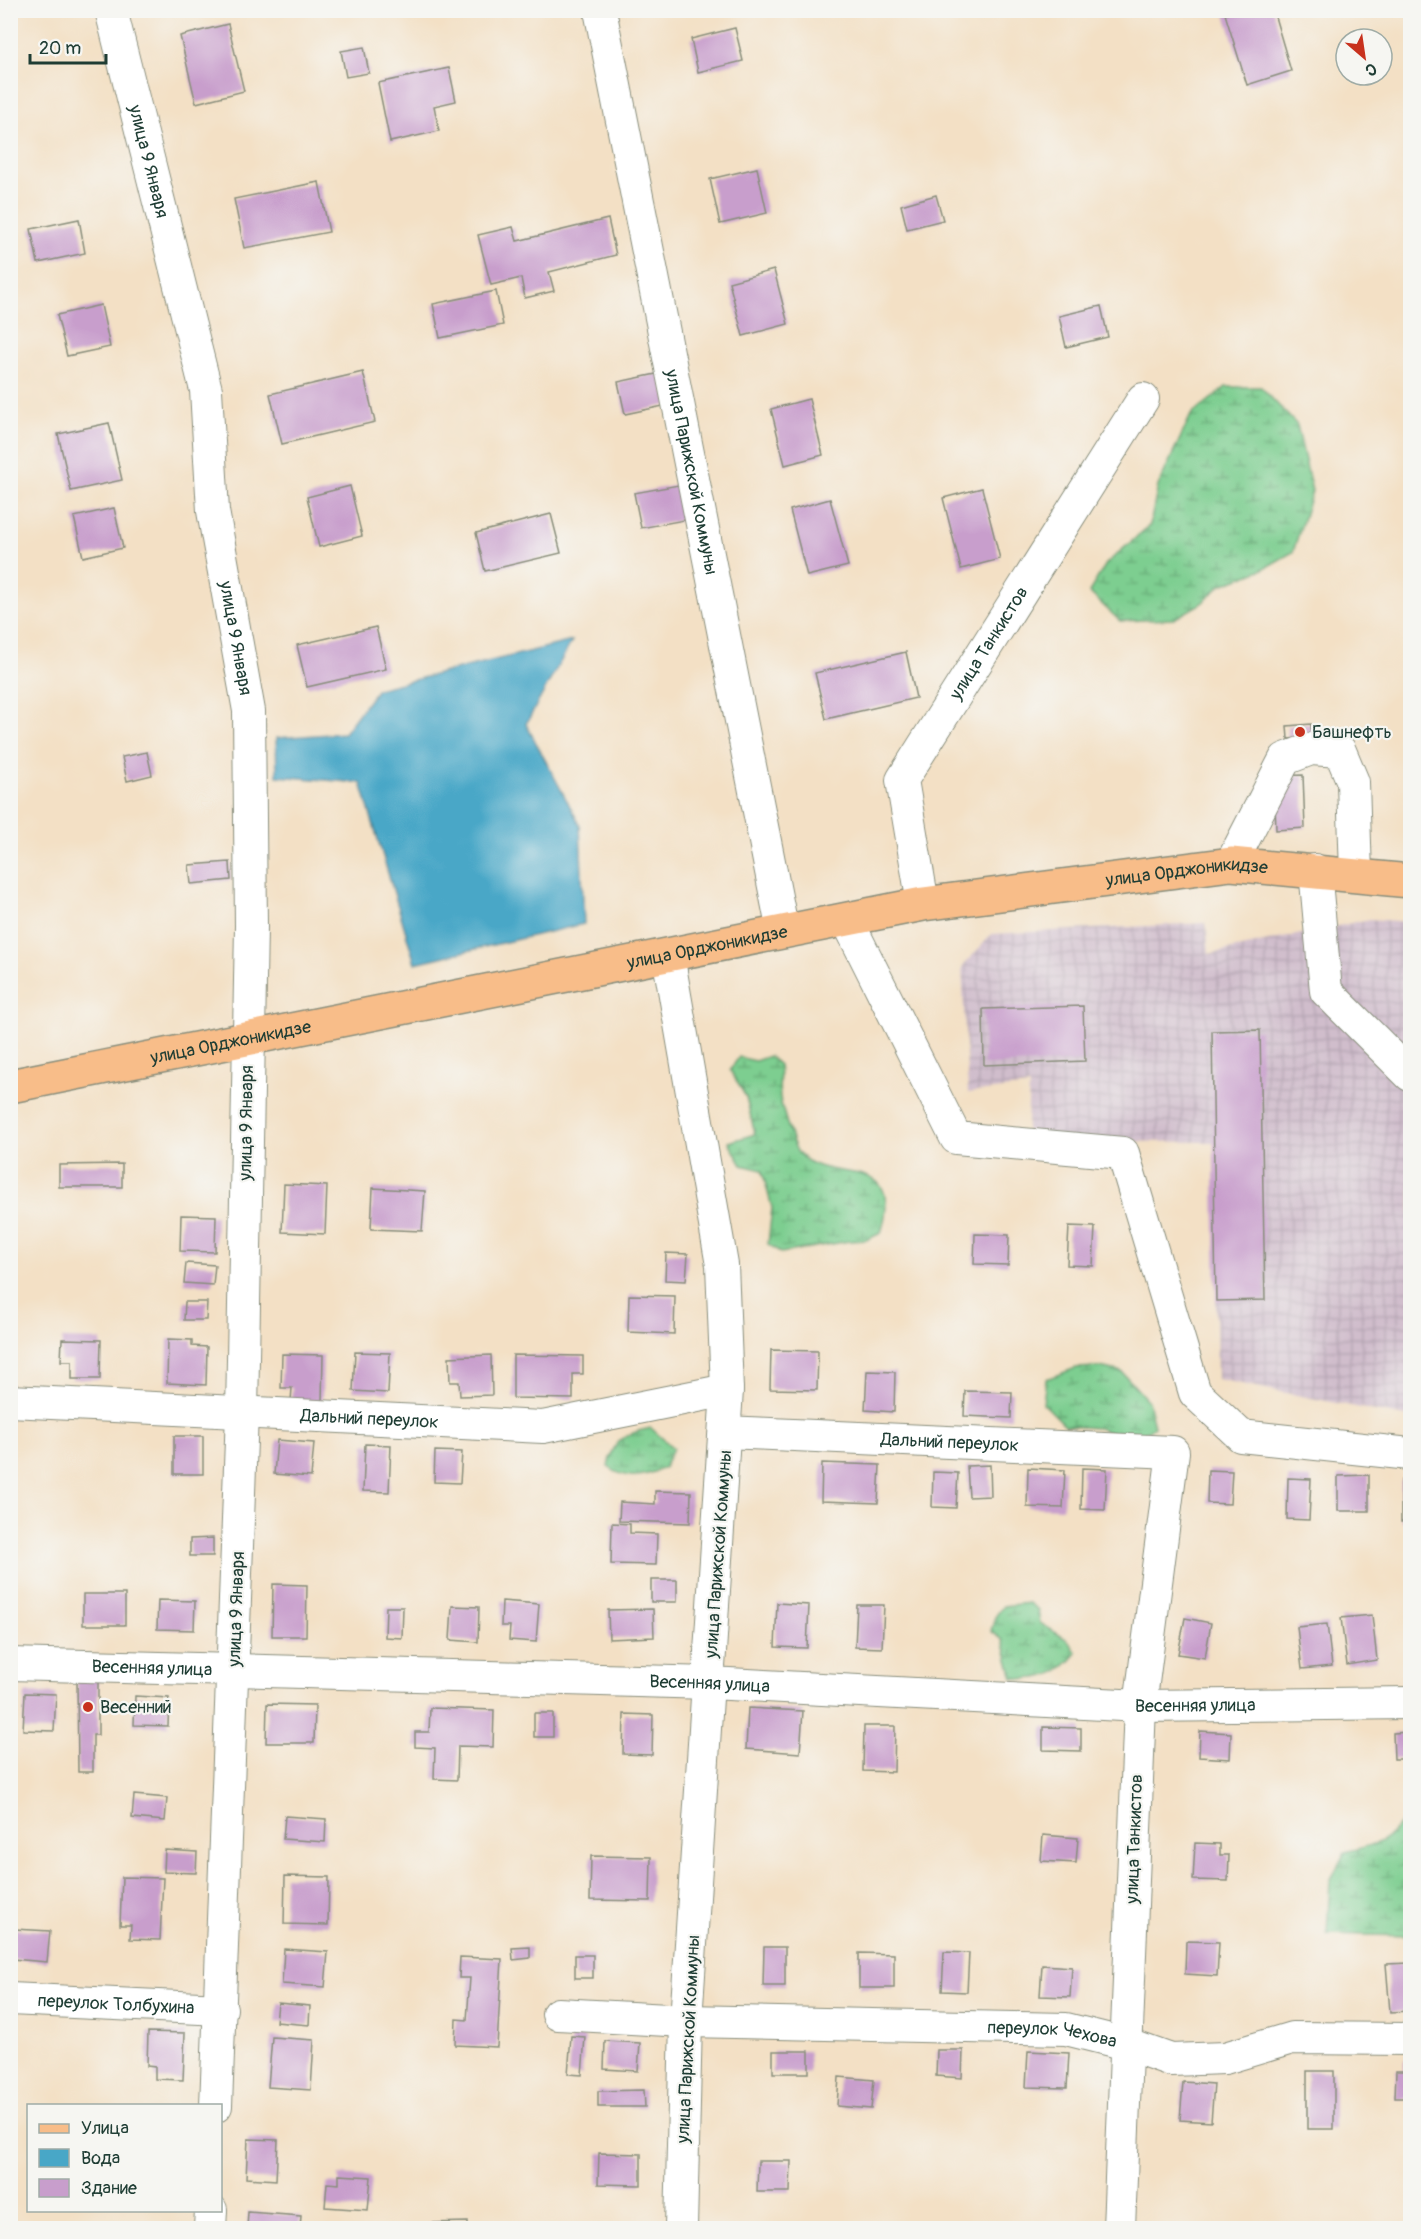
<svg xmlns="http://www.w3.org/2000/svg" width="1421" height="2239" font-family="Pangolin,sans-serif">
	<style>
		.industrial { fill: url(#industrial-grid) }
		.wetland { fill: url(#wetland-marsh); stroke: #4e8662; stroke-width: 1.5 }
		.water { fill: #48a7c7; stroke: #34727e; stroke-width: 1.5 }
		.building { fill: #c89ecc }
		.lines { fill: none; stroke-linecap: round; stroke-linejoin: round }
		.minor-casing { stroke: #898e7c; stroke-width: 34 }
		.major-casing { stroke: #898e7c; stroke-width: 36 }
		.minor { stroke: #fff; stroke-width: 32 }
		.major { stroke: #f8bd89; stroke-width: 33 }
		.poi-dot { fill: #c8321e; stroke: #f6f6f2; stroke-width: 2 }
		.labels { text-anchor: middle; stroke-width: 4.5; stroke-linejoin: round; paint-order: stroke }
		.street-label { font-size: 18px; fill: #1f3d34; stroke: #f6f6f2 }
		.poi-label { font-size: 18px; fill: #1f3d34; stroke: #f6f6f2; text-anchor: start }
	</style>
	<defs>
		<pattern id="industrial-grid" width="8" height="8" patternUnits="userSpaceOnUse" patternTransform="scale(1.5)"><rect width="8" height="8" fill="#d0bdcc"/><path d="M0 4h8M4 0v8" fill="none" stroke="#b2a3b0"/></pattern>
		<pattern id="wetland-marsh" width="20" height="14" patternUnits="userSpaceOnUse" patternTransform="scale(1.5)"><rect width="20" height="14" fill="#7dce90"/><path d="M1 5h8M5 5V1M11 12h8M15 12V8" fill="none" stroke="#66a876"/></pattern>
	</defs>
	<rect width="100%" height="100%" fill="#f6f6f2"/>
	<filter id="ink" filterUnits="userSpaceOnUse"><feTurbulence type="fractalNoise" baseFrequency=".0167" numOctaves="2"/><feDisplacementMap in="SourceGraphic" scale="12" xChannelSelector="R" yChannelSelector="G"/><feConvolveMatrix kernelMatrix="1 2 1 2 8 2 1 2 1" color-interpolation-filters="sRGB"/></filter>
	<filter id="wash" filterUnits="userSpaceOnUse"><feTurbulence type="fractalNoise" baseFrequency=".008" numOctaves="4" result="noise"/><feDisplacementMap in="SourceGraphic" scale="24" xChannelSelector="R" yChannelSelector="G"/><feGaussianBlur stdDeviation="1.35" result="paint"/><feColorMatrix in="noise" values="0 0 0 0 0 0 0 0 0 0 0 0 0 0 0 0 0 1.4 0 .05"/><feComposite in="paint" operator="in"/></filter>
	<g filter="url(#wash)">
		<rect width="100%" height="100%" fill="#f3e0c5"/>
		<path class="industrial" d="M1370,919L1410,922V1418L1217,1379L1214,1142L1026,1141L1029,1086L968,1093L962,967L992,934L1206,923L1209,954Z"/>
		<path class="wetland" d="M1226,387H1261L1297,425L1312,491L1293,552L1263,569L1221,585L1202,603L1174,619L1120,621L1089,592L1106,564L1150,525L1158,486L1191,415Z
			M769,1056L779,1065C781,1076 778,1087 780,1098C782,1108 793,1147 799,1154C831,1188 906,1149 881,1233L866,1240L849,1241L781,1253L768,1244L772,1208L762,1170L742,1165L729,1142L755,1134L746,1097L730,1070L739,1057L755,1061Z
			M1100,1367L1122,1372L1148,1401L1154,1426L1141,1436L1124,1438L1098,1428L1066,1426L1043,1403L1046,1379L1076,1368Z
			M651,1428L673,1448L664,1468C643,1477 627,1481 608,1467C612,1440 626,1433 651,1428Z
			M1029,1603L1038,1610L1040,1623L1068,1640L1077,1653C1060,1675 1041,1681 1013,1678L1003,1640L991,1631L995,1617L1003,1606Z
			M1410,1809V1936L1327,1934L1330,1881L1345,1852C1381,1843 1390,1842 1410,1809Z"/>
		<path class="water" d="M572,641L526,724L580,825L584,924L415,963L361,783L277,776L276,738L344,733L377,689Z"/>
		<g id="blocks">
			<path class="building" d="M1237,10H1273L1291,71L1247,85L1225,14Z
				M228,24L244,91L196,103L180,36Z
				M735,28L743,61L698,72L691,39Z
				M364,47L369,73L346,77L341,51Z
				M449,68L456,101L434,106L439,131L390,142L378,83Z
				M757,168L767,213L720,224L710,179Z
				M319,182L329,232L244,248L234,199Z
				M936,195L943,220L907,229L901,205Z
				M79,219L85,253L38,263L31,229Z
				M608,219L616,255L549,272L554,291L525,298L521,278L491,285L478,235L513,227L517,241Z
				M774,270L788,324L743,336L729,282Z
				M496,291L503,325L440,338L433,304Z
				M101,305L110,347L67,356L57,315Z
				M1101,306L1108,337L1066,347L1059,316Z
				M363,372L375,422L282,444L270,394Z
				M661,373L668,405L625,414L618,382Z
				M809,399L823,455L785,465L771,409Z
				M109,423L122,480L71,491L58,434Z
				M684,484L690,519L641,528L634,493Z
				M350,486L362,536L319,547L307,497Z
				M982,488L1000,559L961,569L943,498Z
				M830,499L848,566L807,576L790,510Z
				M114,508L123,548L83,557L74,517Z
				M551,514L561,553L485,571L476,533Z
				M376,627L386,669L307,687L297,645Z
				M906,652L916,698L826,719L815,673Z
				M1311,724L1312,737L1288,739L1287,726Z
				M147,752L152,775L127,781L122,757Z
				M1303,775L1305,828L1276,830L1274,776Z
				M230,862L231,880L191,884L189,865Z
				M1083,1006L1085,1061L984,1065L983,1009Z
				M1260,1030L1265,1300L1216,1301L1212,1031Z
				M122,1164V1187H59V1165Z
				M284,1184L327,1186L325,1234L282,1232Z
				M373,1188L425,1191L422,1231L371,1229Z
				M181,1215L216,1216L215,1252L180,1251Z
				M1069,1226L1095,1227L1093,1266L1067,1265Z
				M975,1234L1009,1235L1008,1265L974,1264Z
				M666,1253L688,1254L686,1281L665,1280Z
				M186,1263L215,1265L213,1285L184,1283Z
				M629,1295L675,1296L674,1334L628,1332Z
				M185,1302H207L206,1320H184Z
				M62,1339L101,1340L100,1379H72V1361H61Z
				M168,1339L192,1340V1346L207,1347L206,1385L167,1383Z
				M771,1350L818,1351L817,1390L770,1389Z
				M355,1352L390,1353L388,1393L353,1391Z
				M282,1354L323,1355L322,1401H291L292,1388H281Z
				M491,1355L492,1395L460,1396L459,1382H450L449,1357Z
				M513,1355L583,1356V1374H573V1399L513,1398Z
				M867,1371L895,1372L894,1412L865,1410Z
				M965,1391L1012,1392L1011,1418L964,1416Z
				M174,1436H203V1474H174Z
				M277,1440L314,1443L311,1477L274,1474Z
				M365,1444L391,1445L389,1492L363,1491Z
				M435,1451L462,1452L460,1483L434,1482Z
				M822,1463L880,1465L878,1503L821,1501Z
				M990,1465L991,1496L969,1497L967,1466Z
				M1028,1468L1065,1470L1063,1508L1027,1507Z
				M1082,1468L1107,1469L1105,1510L1081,1509Z
				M1208,1470L1232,1471L1230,1504L1207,1503Z
				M933,1472L958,1473L956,1508L932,1507Z
				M1369,1475V1511H1338V1476Z
				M1288,1478L1311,1479L1309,1520L1287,1519Z
				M1401,1480H1410V1522H1401Z
				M655,1491L691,1492L690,1523L619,1521L620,1502L655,1504Z
				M612,1523L630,1524V1533L657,1534L656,1565L611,1564Z
				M213,1538V1556H190V1539Z
				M651,1580H677V1602H651Z
				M273,1584L307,1585L306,1636H272Z
				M83,1594H125V1625H83Z
				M158,1600L195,1601L194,1630L157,1629Z
				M502,1601L539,1604L536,1642L509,1640L510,1626H501Z
				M777,1603L809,1605L807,1648L775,1647Z
				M857,1605H884L882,1648L855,1647Z
				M452,1606L479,1607L478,1642L450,1640Z
				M386,1607H403L402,1638L385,1637Z
				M653,1609L654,1637L609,1639L608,1610Z
				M1372,1615L1377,1660L1347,1665L1341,1618Z
				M1185,1618L1211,1623L1205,1658L1178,1654Z
				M1327,1624L1332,1666L1302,1669L1297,1627Z
				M77,1679H98V1735H93V1772H78Z
				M25,1693L56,1694L54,1731L23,1730Z
				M135,1696L169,1698L168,1726L134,1725Z
				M267,1704L315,1705L314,1743H266Z
				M430,1708L494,1710L493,1747L458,1746L457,1780L434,1779L435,1748L415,1747V1732H429Z
				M748,1708L803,1711L800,1753L746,1749Z
				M534,1713H553V1737H534Z
				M624,1714L653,1715L652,1755L623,1754Z
				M864,1726H895L894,1772L863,1771Z
				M1043,1727L1081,1728V1751L1043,1750Z
				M1200,1731L1231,1733L1230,1759L1199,1757Z
				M1410,1732V1759H1394L1393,1733Z
				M134,1795L167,1798L165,1821L132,1818Z
				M285,1816L326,1819L325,1842L283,1839Z
				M1043,1835L1078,1838L1076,1863L1041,1861Z
				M1195,1843L1220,1844V1855H1229L1228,1881L1193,1880Z
				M165,1850L197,1852L196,1873L164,1872Z
				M591,1856L651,1857L650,1901L590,1900Z
				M285,1876L329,1877L328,1925L284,1924Z
				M122,1877L163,1878L160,1940L130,1939L131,1925H120Z
				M14,1929L50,1931L47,1962L12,1959Z
				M1186,1941L1219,1942L1217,1976L1185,1974Z
				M530,1947V1958L513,1960L512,1948Z
				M764,1947H785V1986H763Z
				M284,1949L328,1952L325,1987L282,1984Z
				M944,1952L969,1953L967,1992L942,1991Z
				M859,1953L894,1954V1988H859Z
				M575,1955H593V1978H575Z
				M460,1957L502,1959L497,2047L455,2045L456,2019L467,2020L470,1978H459Z
				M1410,1963V2011L1390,2012L1386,1964Z
				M1042,1965L1072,1967L1070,1997L1040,1996Z
				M278,2003L310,2006L309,2025L276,2022Z
				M148,2032L185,2033L183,2080L155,2079V2067L147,2066Z
				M571,2036L585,2037L582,2075L568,2074Z
				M272,2037L314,2040L311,2090L268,2087Z
				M605,2041L640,2043L638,2071L604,2069Z
				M937,2050H963L962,2078L936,2076Z
				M773,2051H809V2073H773Z
				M1028,2051L1069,2053L1067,2088L1026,2087Z
				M1404,2061H1410V2098H1395L1396,2071H1404Z
				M1307,2071H1334V2129H1307Z
				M839,2077L874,2080L871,2109L837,2106Z
				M1183,2082L1214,2084L1211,2122L1180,2120Z
				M644,2090L645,2107H598V2091Z
				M248,2139L278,2140L276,2180L246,2178Z
				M599,2153L641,2154V2185L598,2184Z
				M758,2161H791L790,2192H757Z
				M339,2175L371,2177L368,2210L325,2207L327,2183L339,2184Z
				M248,2212L301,2216L300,2228H247Z
				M468,2222V2228H428V2223Z"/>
		</g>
	</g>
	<g filter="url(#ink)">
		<use href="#blocks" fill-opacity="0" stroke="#898e7c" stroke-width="1.5"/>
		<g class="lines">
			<g class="minor-casing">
				<g id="minor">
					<path id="s1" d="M111,10L206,390L213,511L249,711L251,926L242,1413L216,2106"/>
					<path id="s2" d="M600,10L783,932"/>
					<path d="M1231,864L1285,759L1311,749L1340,751L1353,782L1356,874"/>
					<path d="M1315,870L1326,991L1410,1075"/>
					<path id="s3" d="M923,904L902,780L1143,399"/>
					<path d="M847,920L956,1138L1123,1153L1195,1393L1241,1436L1410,1454"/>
					<path d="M668,955L722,1265L727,1390L686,2021L681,2228"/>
					<path id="s4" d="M10,1401L543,1427L727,1390"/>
					<path id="s5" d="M725,1432L1173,1452L1140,1706L1119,2228"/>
					<path id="s6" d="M10,1664L710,1683L1140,1706L1410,1703"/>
					<path id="s7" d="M10,1999L221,2009"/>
					<path id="s8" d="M558,2014L686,2021L1066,2029L1126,2044L1171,2060L1225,2058L1292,2038L1410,2039"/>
					<path d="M210,2228L211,2210"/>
				</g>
			</g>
			<g class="major-casing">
				<g id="major">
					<path id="s9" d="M10,1086L923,904L1231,864L1410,881"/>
				</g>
			</g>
			<use href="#minor" class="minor"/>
			<use href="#major" class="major"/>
		</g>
	</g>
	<g class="poi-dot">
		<circle cx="1300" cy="732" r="6"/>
		<circle cx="88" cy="1707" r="6"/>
	</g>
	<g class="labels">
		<g class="street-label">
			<text dy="6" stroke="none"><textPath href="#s1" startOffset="156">улица 9 Января</textPath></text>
			<text dy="6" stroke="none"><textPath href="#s2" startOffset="471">улица Парижской Коммуны</textPath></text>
			<text dy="6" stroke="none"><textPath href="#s1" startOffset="642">улица 9 Января</textPath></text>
			<text dy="6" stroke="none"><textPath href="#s3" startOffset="288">улица Танкистов</textPath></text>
			<text dy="6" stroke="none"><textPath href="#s9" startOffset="1197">улица Орджоникидзе</textPath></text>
			<text dy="6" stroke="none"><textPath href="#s9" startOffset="711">улица Орджоникидзе</textPath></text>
			<text dy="6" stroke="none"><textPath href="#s9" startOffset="225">улица Орджоникидзе</textPath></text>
			<text transform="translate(246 1123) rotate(-89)" y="6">улица 9 Января</text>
			<text dy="6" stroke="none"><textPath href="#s4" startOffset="360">Дальний переулок</textPath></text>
			<text dy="6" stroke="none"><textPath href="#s5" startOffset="225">Дальний переулок</textPath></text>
			<text transform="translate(718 1554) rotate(-86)" y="6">улица Парижской Коммуны</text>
			<text transform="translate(236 1609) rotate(-88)" y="6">улица 9 Января</text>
			<text dy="6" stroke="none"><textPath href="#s6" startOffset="142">Весенняя улица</textPath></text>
			<text dy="6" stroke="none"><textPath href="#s6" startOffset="700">Весенняя улица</textPath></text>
			<text dy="6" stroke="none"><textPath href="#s6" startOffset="1186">Весенняя улица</textPath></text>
			<text transform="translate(1134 1839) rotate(-88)" y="6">улица Танкистов</text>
			<text dy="6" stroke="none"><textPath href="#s7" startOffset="106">переулок Толбухина</textPath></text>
			<text dy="6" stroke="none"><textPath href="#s8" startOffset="495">переулок Чехова</textPath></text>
			<text transform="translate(688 2039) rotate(-87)" y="6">улица Парижской Коммуны</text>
		</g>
		<g class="poi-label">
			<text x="1312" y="738">Башнефть</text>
			<text x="100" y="1713">Весенний</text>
		</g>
	</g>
	<rect width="1421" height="2239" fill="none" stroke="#f6f6f2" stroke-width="36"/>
	<rect x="27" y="2104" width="195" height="108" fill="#f6f6f2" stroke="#a0aca6" stroke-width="1.5"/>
	<rect x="39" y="2124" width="30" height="9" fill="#f8bd89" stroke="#a0aca6" stroke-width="1.5"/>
	<text x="81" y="2134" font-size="18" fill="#1f3d34">Улица</text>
	<rect x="39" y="2149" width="30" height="18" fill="#48a7c7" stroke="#a0aca6" stroke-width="1.5"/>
	<text x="81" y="2164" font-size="18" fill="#1f3d34">Вода</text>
	<rect x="39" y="2179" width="30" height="18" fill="#c89ecc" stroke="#a0aca6" stroke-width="1.5"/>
	<text x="81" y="2194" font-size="18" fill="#1f3d34">Здание</text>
	<g transform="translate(1364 57) rotate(151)"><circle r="28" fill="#f6f6f2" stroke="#a0aca6" stroke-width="1.5"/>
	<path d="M0-4.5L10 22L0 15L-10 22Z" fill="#c8321e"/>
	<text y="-9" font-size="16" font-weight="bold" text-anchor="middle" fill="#1f3d34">С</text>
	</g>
	<path d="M30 54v9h76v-9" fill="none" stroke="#1f3d34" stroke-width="3"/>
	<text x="39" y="54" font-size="18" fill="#1f3d34" stroke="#f6f6f2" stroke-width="4.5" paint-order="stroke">20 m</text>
</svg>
